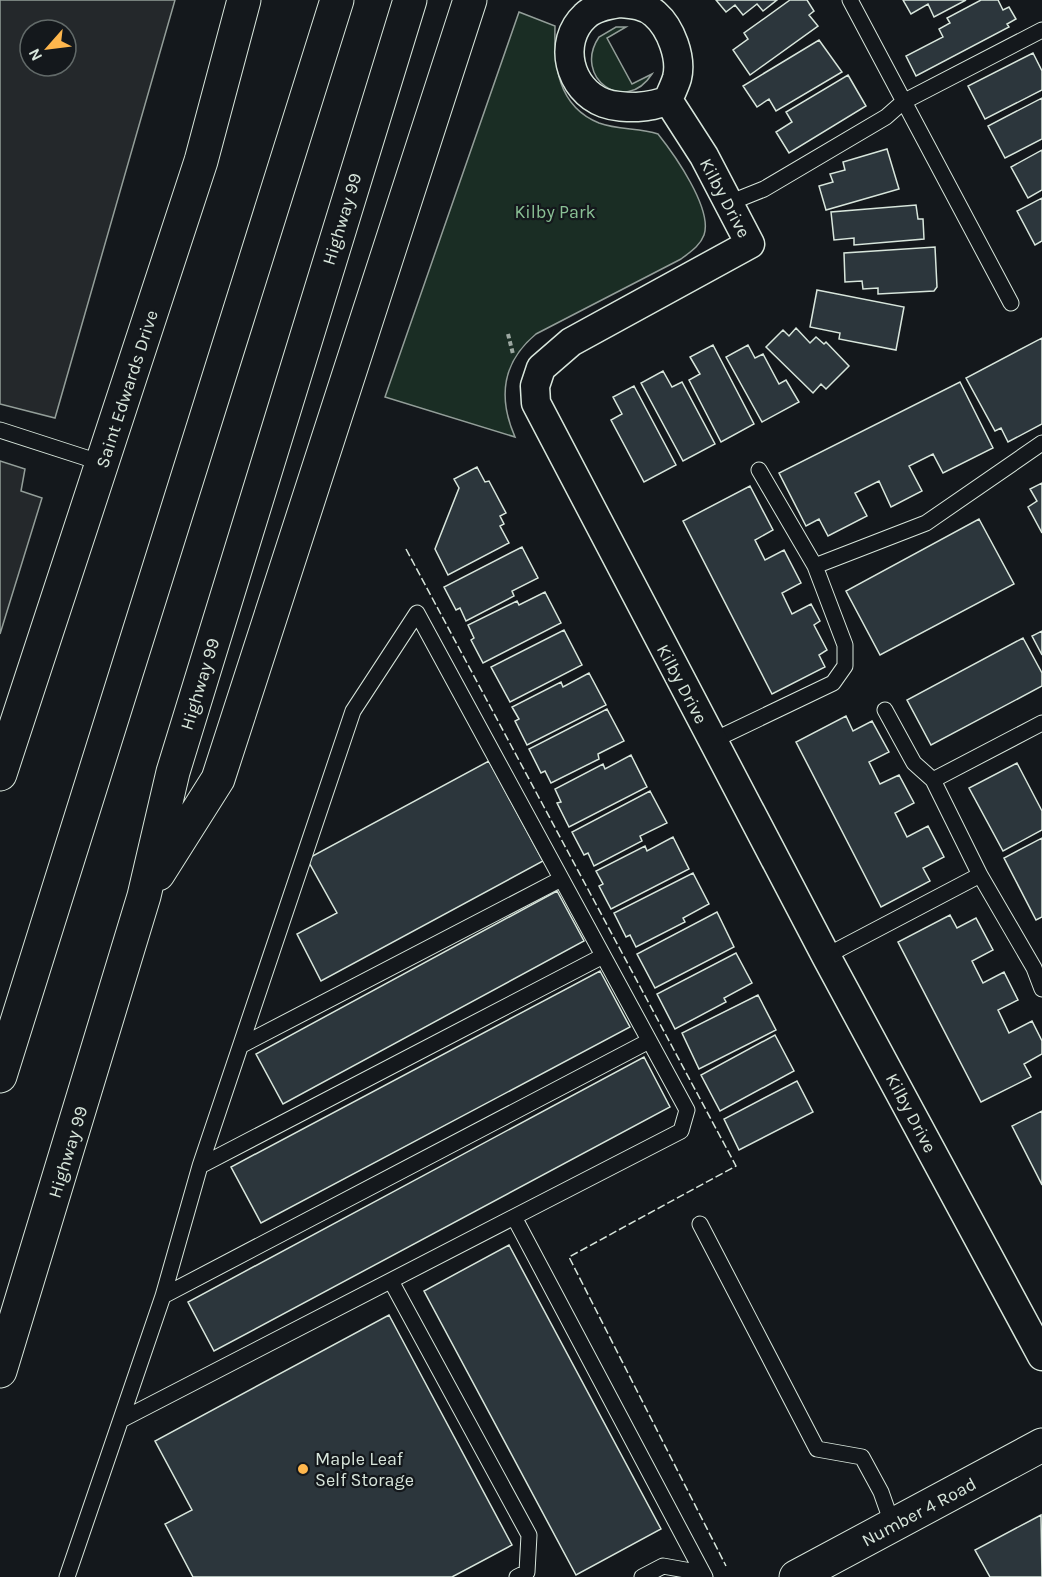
<svg xmlns="http://www.w3.org/2000/svg" width="1042" height="1577" font-family="Karla,sans-serif">
	<style>
		.green { fill: #1a2d24; stroke: #939e99; stroke-width: 1.5 }
		.parking { fill: #24282b; stroke: #939e99; stroke-width: 1.5; fill-rule: evenodd }
		.building { fill: #2c363c; stroke: #d8e6dc; stroke-width: 1.5 }
		.lines { fill: none; stroke-linecap: round; stroke-linejoin: round }
		.lane-casing { stroke: #d8e6dc; stroke-width: 17 }
		.street-casing { stroke: #d8e6dc; stroke-width: 31 }
		.secondary-casing { stroke: #d8e6dc; stroke-width: 35 }
		.highway-casing { stroke: #d8e6dc; stroke-width: 35 }
		.path { stroke: #9da8a2; stroke-width: 4; stroke-dasharray: 4.5 3; stroke-linecap: butt }
		.lane { stroke: #14181c; stroke-width: 15 }
		.street { stroke: #14181c; stroke-width: 28 }
		.secondary { stroke: #14181c; stroke-width: 33 }
		.highway { stroke: #14181c; stroke-width: 33 }
		.fence { stroke: #d8e6dc; stroke-width: 1.5; stroke-dasharray: 8 3; stroke-linecap: butt }
		.poi-dot { fill: #ffb74d; stroke: #14181c; stroke-width: 2 }
		.labels { text-anchor: middle; stroke-width: 4.5; stroke-linejoin: round; paint-order: stroke }
		.street-label { font-size: 18px; fill: #d8e6dc; stroke: #14181c }
		.park-label { font-size: 18px; fill: #8ac095; stroke: #14181c }
		.poi-label { font-size: 18px; fill: #d8e6dc; stroke: #14181c; text-anchor: start }
	</style>
	<rect width="100%" height="100%" fill="#14181c"/>
	<path class="green" d="M519,12L555,26C554,65 557,106 599,123C618,130 639,128 658,134C674,154 713,209 704,235C700,246 690,252 681,259L536,334C501,363 498,398 515,437L385,397Z
		M616,27H626L607,38L632,84L652,74C625,116 572,77 599,37Z"/>
	<path class="parking" d="M0,0H175L55,418L0,404ZM30,30H66V66H30Z
		M0,461L25,469L21,491L42,498L0,634Z"/>
	<path class="building" d="M716,0H777L763,11L757,4L743,15L735,5L726,12Z
		M790,0H807L814,11L809,15L818,26L750,75L733,50L748,39L744,33Z
		M903,0H966L934,17L928,4L911,14Z
		M981,0H998L1003,10L1009,7L1016,19L1007,24L1009,27L916,76L906,56L943,37L939,29L950,23L947,18Z
		M819,40L842,72L776,111L769,99L757,107L743,86Z
		M1033,53L1042,71V90L985,119L968,86Z
		M848,75L866,106L789,153L776,132L792,122L786,112Z
		M1042,98V139L1005,158L988,126Z
		M887,149L899,189L826,210L819,186L833,182L830,174L845,170L843,162Z
		M1042,150V190L1028,198L1011,167Z
		M1042,198V241L1035,245L1017,211Z
		M916,205L918,219H923L924,239L854,245V238L834,240L831,212Z
		M935,247L937,287L934,291L878,294V288L863,289L862,281L845,282L844,253Z
		M817,290L904,307L896,350L839,339L840,333L810,327Z
		M796,328L810,343L816,337L824,344L826,342L849,366L826,389L821,384L813,393L766,347L783,330L789,336Z
		M1042,338V424L1008,442L1001,428L995,431L966,378Z
		M713,345L754,424L721,442L689,380L700,374L690,357Z
		M748,345L755,358L763,354L779,384L786,380L799,402L762,422L726,357Z
		M663,371L672,387L682,382L715,444L683,461L641,383Z
		M960,382L993,448L943,473L933,454L909,466L922,491L891,507L879,481L855,493L867,516L828,536L819,519L806,526L779,473Z
		M634,386L676,465L644,482L611,420L622,414L613,397Z
		M477,467L485,482L489,481L506,513L500,516L504,524L500,526L509,543L448,575L435,549L459,488L454,479Z
		M1042,483V533L1028,507L1037,501L1030,489Z
		M750,486L773,530L755,540L765,560L784,550L801,583L782,593L792,614L811,604L820,621L814,625L827,650L819,655L825,667L772,694L683,521Z
		M979,519L1014,584L880,655L846,591Z
		M522,547L538,578L512,591L514,596L466,621L460,608L456,610L444,587Z
		M545,592L561,623L483,663L471,640L474,638L468,625L517,601L519,605Z
		M564,630L582,665L510,702L491,667Z
		M1042,631V655L1032,636Z
		M1023,638L1042,673V686L931,745L907,700Z
		M589,673L606,705L527,745L515,721L519,719L512,707L561,682L563,687Z
		M607,709L624,741L598,754L599,759L551,783L545,771L541,773L529,749Z
		M846,716L853,731L872,721L889,752L869,762L880,784L899,775L914,803L895,813L907,837L928,826L944,857L923,868L930,881L881,907L796,742Z
		M631,755L647,787L569,827L557,803L561,802L555,789L603,764L605,769Z
		M489,761L543,861L321,981L297,934L337,913L307,859Z
		M1017,763L1042,811V830L1003,851L969,788Z
		M650,791L667,823L640,836L642,841L594,866L588,853L584,855L572,832Z
		M673,837L689,869L611,909L599,886L603,884L596,871L645,846L647,851Z
		M1042,838V917L1036,920L1004,858Z
		M693,873L709,904L683,918L685,922L636,947L630,935L626,937L614,913Z
		M557,891L584,941L283,1104L256,1054Z
		M717,912L734,947L655,988L637,954Z
		M950,915L957,928L976,918L993,950L972,961L983,983L1004,972L1018,1000L998,1010L1009,1033L1032,1021L1042,1041V1054L1024,1064L1031,1077L981,1102L898,942Z
		M736,953L752,983L724,998L726,1002L675,1029L657,994Z
		M600,971L630,1027L261,1223L231,1167Z
		M758,995L776,1030L699,1069L682,1033Z
		M775,1035L794,1071L720,1111L701,1075Z
		M644,1057L670,1107L214,1351L188,1302Z
		M797,1081L813,1112L739,1150L724,1119Z
		M1042,1111V1185L1012,1126Z
		M509,1245L661,1529L576,1575L424,1291Z
		M389,1315L512,1545L452,1577H193L165,1524L192,1510L155,1441Z
		M1041,1515L1042,1577H990L975,1550Z"/>
	<g class="lines">
		<g class="lane-casing">
			<path id="lane" d="M850,0L1011,303
				M729,203L764,189L886,117L903,102L1042,30
				M0,430L102,463
				M815,566L926,523L1042,443
				M885,710L914,763L933,780L980,875L1034,968L1042,989
				M712,741L833,683L845,666V645L815,566L759,470
				M933,780L1042,723
				M826,956L980,875
				M242,1045L561,879
				M200,1166L603,956
				M700,1224L817,1449L862,1457L881,1492L893,1526
				M391,1281L529,1535L527,1572L517,1577
				M163,1296L649,1041
				M121,1420L514,1217
				M67,1577L163,1296L200,1166L353,711L417,613L687,1110L681,1131L514,1217L705,1577
				M642,1577L663,1566L702,1573"/>
		</g>
		<g class="street-casing">
			<path id="street" d="M620,3C632,4 645,5 655,14C671,28 682,58 677,78C675,85 671,93 668,100C658,105 648,106 637,107C626,107 615,107 604,103C569,90 557,42 585,16C594,7 608,5 620,3Z
				M668,100L704,156L750,244L571,342L541,368L535,386L536,403L826,956L1042,1356"/>
		</g>
		<g class="secondary-casing">
			<path id="secondary" d="M0,774L201,161L244,0
				M796,1577L1042,1445"/>
		</g>
		<g class="highway-casing">
			<path id="highway" d="M158,874L218,779L470,0
				M0,1076L337,0
				M0,1371L144,896L173,772L410,0"/>
		</g>
		<path class="path" d="M508,334L513,354"/>
		<use href="#lane" class="lane"/>
		<use href="#street" class="street"/>
		<use href="#secondary" class="secondary"/>
		<use href="#highway" class="highway"/>
		<path class="fence" d="M406,549L736,1166L569,1257L726,1566"/>
	</g>
	<circle class="poi-dot" cx="303" cy="1469" r="6"/>
	<g class="labels">
		<g class="street-label">
			<text transform="translate(725 198) rotate(62)" y="6">Kilby Drive</text>
			<text transform="translate(342 219) rotate(-73)" y="6">Highway 99</text>
			<text transform="translate(127 389) rotate(-72)" y="6">Saint Edwards Drive</text>
			<text transform="translate(200 684) rotate(-73)" y="6">Highway 99</text>
			<text transform="translate(682 684) rotate(62)" y="6">Kilby Drive</text>
			<text transform="translate(911 1113) rotate(62)" y="6">Kilby Drive</text>
			<text transform="translate(68 1152) rotate(-73)" y="6">Highway 99</text>
			<text transform="translate(919 1512) rotate(-28)" y="6">Number 4 Road</text>
		</g>
		<g class="park-label">
			<text x="555" y="218">Kilby Park</text>
		</g>
		<g class="poi-label">
			<text x="315" y="1465">Maple Leaf<tspan x="315" dy="21">Self Storage</tspan></text>
		</g>
	</g>
	<g transform="translate(48 48) rotate(242)"><circle r="28" fill="#14181c" stroke="#626a69" stroke-width="1.5"/>
	<path d="M0-4.5L10 22L0 15L-10 22Z" fill="#ffb74d"/>
	<text y="-9" font-size="16" font-weight="bold" text-anchor="middle" fill="#d8e6dc">N</text>
	</g>
</svg>
